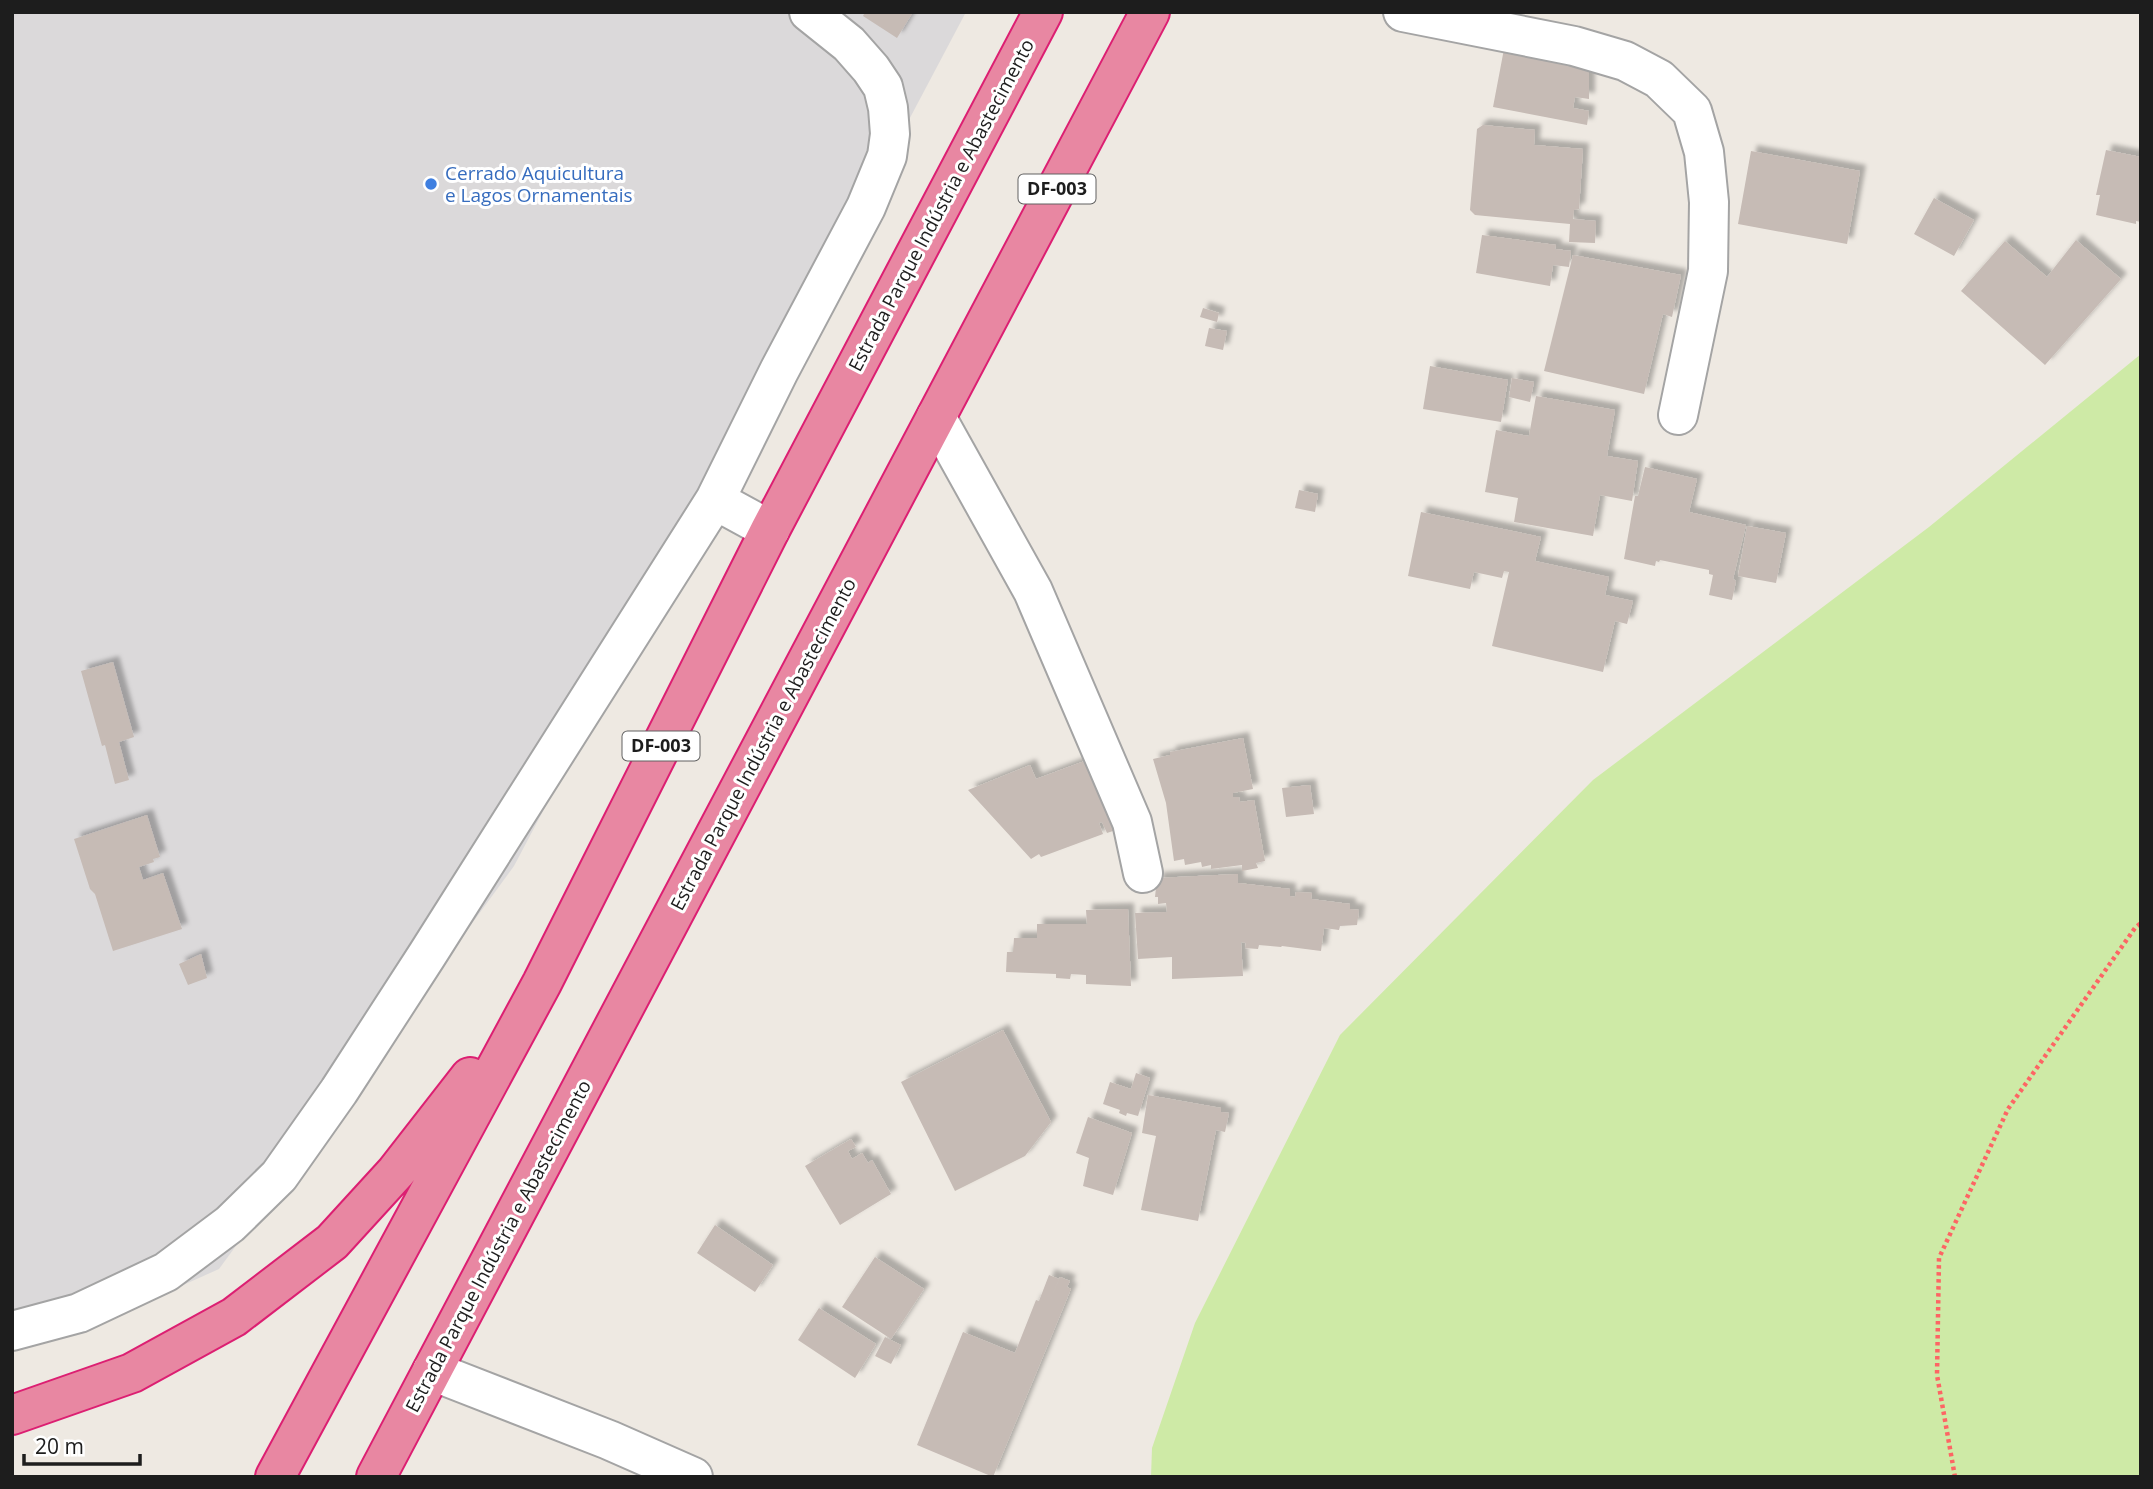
<svg xmlns="http://www.w3.org/2000/svg" width="2153" height="1489" font-family="'Open Sans',sans-serif">
	<style>
		.residential { fill: #dbd9da }
		.grass { fill: #ceeaa6 }
		.building { fill: #c6bbb5; filter: url(#shadow) }
		.lines { fill: none; stroke-linecap: round; stroke-linejoin: round }
		.minor-casing { stroke: #a4a4a4; stroke-width: 42 }
		.highway-casing { stroke: #dc1f72; stroke-width: 42 }
		.path { stroke: #fd6564; stroke-width: 4.5; stroke-dasharray: 3.5 3.5; stroke-linecap: butt }
		.minor { stroke: #fff; stroke-width: 38 }
		.highway { stroke: #e887a2; stroke-width: 38 }
		.shop-dot { fill: #3f7fe0; stroke: #fff; stroke-width: 2.5 }
		.labels { text-anchor: middle; stroke-width: 6; stroke-linejoin: round; paint-order: stroke }
		.shield { fill: #fff; stroke: #616161; stroke-width: 2 }
		.shield-label { font-size: 18px; font-weight: bold; fill: #1d1d1d }
		.shop-label { font-size: 19px; fill: #366cbe; stroke: #fff; text-anchor: start }
		.street-label { font-size: 19px; fill: #1d1d1d; stroke: #fff }
	</style>
	<defs>
		<filter id="shadow"><feDropShadow dx="6" dy="-6" stdDeviation="2" flood-color="#0004"/></filter>
	</defs>
	<rect width="100%" height="100%" fill="#eee9e2"/>
	<path class="residential" d="M12,12H966L514,866L219,1269L67,1337L12,1352Z"/>
	<path class="grass" d="M2141,354V1477H1151L1152,1448L1195,1323L1340,1035L1593,780L1929,527Z"/>
	<path class="building" d="M865,12H913L897,38L863,16Z
		M1504,49L1589,68V99L1575,97L1573,108L1589,111L1587,125L1493,107Z
		M1483,125L1535,130L1534,145L1583,149L1579,209L1574,210L1573,219L1596,221L1595,243L1569,242L1570,224L1475,215L1470,210L1477,129Z
		M2106,150L2141,157V222L2136,221V224L2096,215L2100,195H2096Z
		M1751,151L1860,171L1847,244L1738,224Z
		M1934,198L1974,220L1954,256L1914,234Z
		M1482,235L1556,245L1555,249L1571,251L1569,267L1553,265L1550,286L1476,273Z
		M2076,240L2121,279L2045,365L1961,291L2005,241L2047,277Z
		M1573,255L1681,275L1672,317L1663,314L1644,394L1544,371Z
		M1203,308L1219,313L1217,322L1200,317Z
		M1209,328L1227,331L1223,350L1205,346Z
		M1430,366L1508,380L1501,422L1423,409Z
		M1512,378L1534,382L1530,402L1509,397Z
		M1536,396L1615,410L1607,456L1638,461L1632,501L1600,495L1593,536L1514,522L1518,498L1485,492L1496,430L1529,436Z
		M1645,467L1697,479L1689,512L1746,525L1733,579L1736,581L1732,600L1709,595L1713,575L1709,574V570L1660,560L1659,562L1656,561L1655,566L1624,559L1635,496H1638Z
		M1299,490L1318,494L1315,512L1295,508Z
		M1421,512L1541,537L1535,561L1609,577L1605,595L1633,601L1627,624L1615,621L1603,672L1492,646L1509,572L1504,571L1502,578L1474,572L1470,589L1408,576Z
		M1747,526L1786,533L1776,583L1738,576Z
		M113,662L134,737L119,742L129,780L115,784L105,745L102,746L81,671Z
		M1243,738L1253,789L1233,793V797H1239L1240,802L1254,800L1265,861L1256,863L1258,868L1242,871V865L1211,869V865L1202,867L1201,862L1185,865L1184,859L1174,861L1166,803L1153,759L1170,755V752Z
		M1090,759L1116,830L1107,833L1102,822L1099,823L1103,834L1041,857L1039,854L1031,859L968,790L1030,765L1036,779Z
		M1310,785L1314,814L1286,817L1282,788Z
		M147,815L160,857L153,859L154,862L139,867L143,880L163,873L182,929L113,951L95,894L90,889L74,839Z
		M1238,874V883L1290,889V896L1295,897L1296,892L1312,893L1311,899L1350,904V909L1359,910L1357,925L1340,926L1339,930L1324,928L1321,951L1282,946L1281,947L1259,945L1258,949L1245,948L1246,943L1241,942L1243,976L1172,979V957L1138,959L1135,913L1167,912L1166,903L1158,904V897H1155L1157,878Z
		M1128,909L1131,986L1086,984V975L1071,974L1070,979L1056,978V974L1006,972L1007,952H1013L1014,938H1037V924H1087L1086,910Z
		M201,954L207,978L188,985L179,964Z
		M1003,1030L1051,1122L1025,1156L955,1191L901,1082Z
		M1136,1073L1150,1078L1138,1116L1127,1113L1126,1116L1119,1113L1120,1110L1103,1104L1110,1082L1131,1089Z
		M1148,1095L1221,1108V1112L1229,1113L1225,1132L1216,1130L1198,1221L1141,1210L1156,1136L1142,1133Z
		M1088,1117L1132,1133L1113,1195L1083,1186L1089,1158L1076,1153Z
		M851,1139L856,1147L848,1151L852,1159L862,1153L868,1163L872,1160L891,1194L840,1225L805,1166Z
		M715,1225L773,1265L755,1292L697,1253Z
		M875,1257L924,1289L891,1339L842,1307Z
		M1049,1275L1059,1279L1048,1305L1060,1277L1070,1281L1067,1287L1071,1289L993,1477L917,1445L963,1332L1015,1353L1036,1300L1039,1301Z
		M819,1308L876,1344L855,1378L798,1340Z
		M885,1337L901,1345L891,1364L875,1356Z"/>
	<g class="lines">
		<g class="minor-casing">
			<path id="minor" d="M1403,12L1574,46L1625,61L1659,79L1692,111L1704,152L1709,202L1708,271L1678,415
				M936,417L1033,591L1132,822L1143,873
				M715,500L770,530
				M12,1331L79,1313L166,1272L230,1224L279,1176L339,1091L427,955L715,500L779,371L866,207L887,156L890,134L888,108L883,87L871,69L849,44L809,12
				M432,1371L609,1440L693,1477"/>
		</g>
		<g class="highway-casing">
			<path id="highway" d="M12,1415L132,1373L234,1317L332,1242L396,1172L470,1077
				M275,1477L542,983L770,530L1043,12
				M376,1477L1150,12"/>
		</g>
		<path class="path" d="M1955,1477L1937,1375L1939,1258L2008,1109L2135,928L2141,923"/>
		<use href="#minor" class="minor"/>
		<use href="#highway" class="highway"/>
	</g>
	<circle class="shop-dot" cx="431" cy="184" r="7"/>
	<g class="labels">
		<g class="shield">
			<rect x="1018.5" y="174.5" width="77" height="29" rx="5"/>
			<rect x="622.5" y="731.5" width="77" height="29" rx="5"/>
		</g>
		<g class="shield-label">
			<text x="1057" y="195">DF-003</text>
			<text x="661" y="752">DF-003</text>
		</g>
		<g class="shop-label">
			<text x="445" y="180">Cerrado Aquicultura<tspan x="445" dy="22">e Lagos Ornamentais</tspan></text>
		</g>
		<g class="street-label">
			<text transform="translate(941 205) rotate(-62)" y="7">Estrada Parque Indústria e Abastecimento</text>
			<text transform="translate(763 744) rotate(-62)" y="7">Estrada Parque Indústria e Abastecimento</text>
			<text transform="translate(498 1246) rotate(-62)" y="7">Estrada Parque Indústria e Abastecimento</text>
		</g>
	</g>
	<rect width="2153" height="1489" fill="none" stroke="#1d1d1d" stroke-width="28"/>
	<path d="M24 1454v10h116v-10" fill="none" stroke="#1d1d1d" stroke-width="3.5"/>
	<text x="35" y="1454" font-size="21" fill="#1d1d1d" stroke="#ffffff" stroke-width="5" paint-order="stroke">20 m</text>
</svg>
